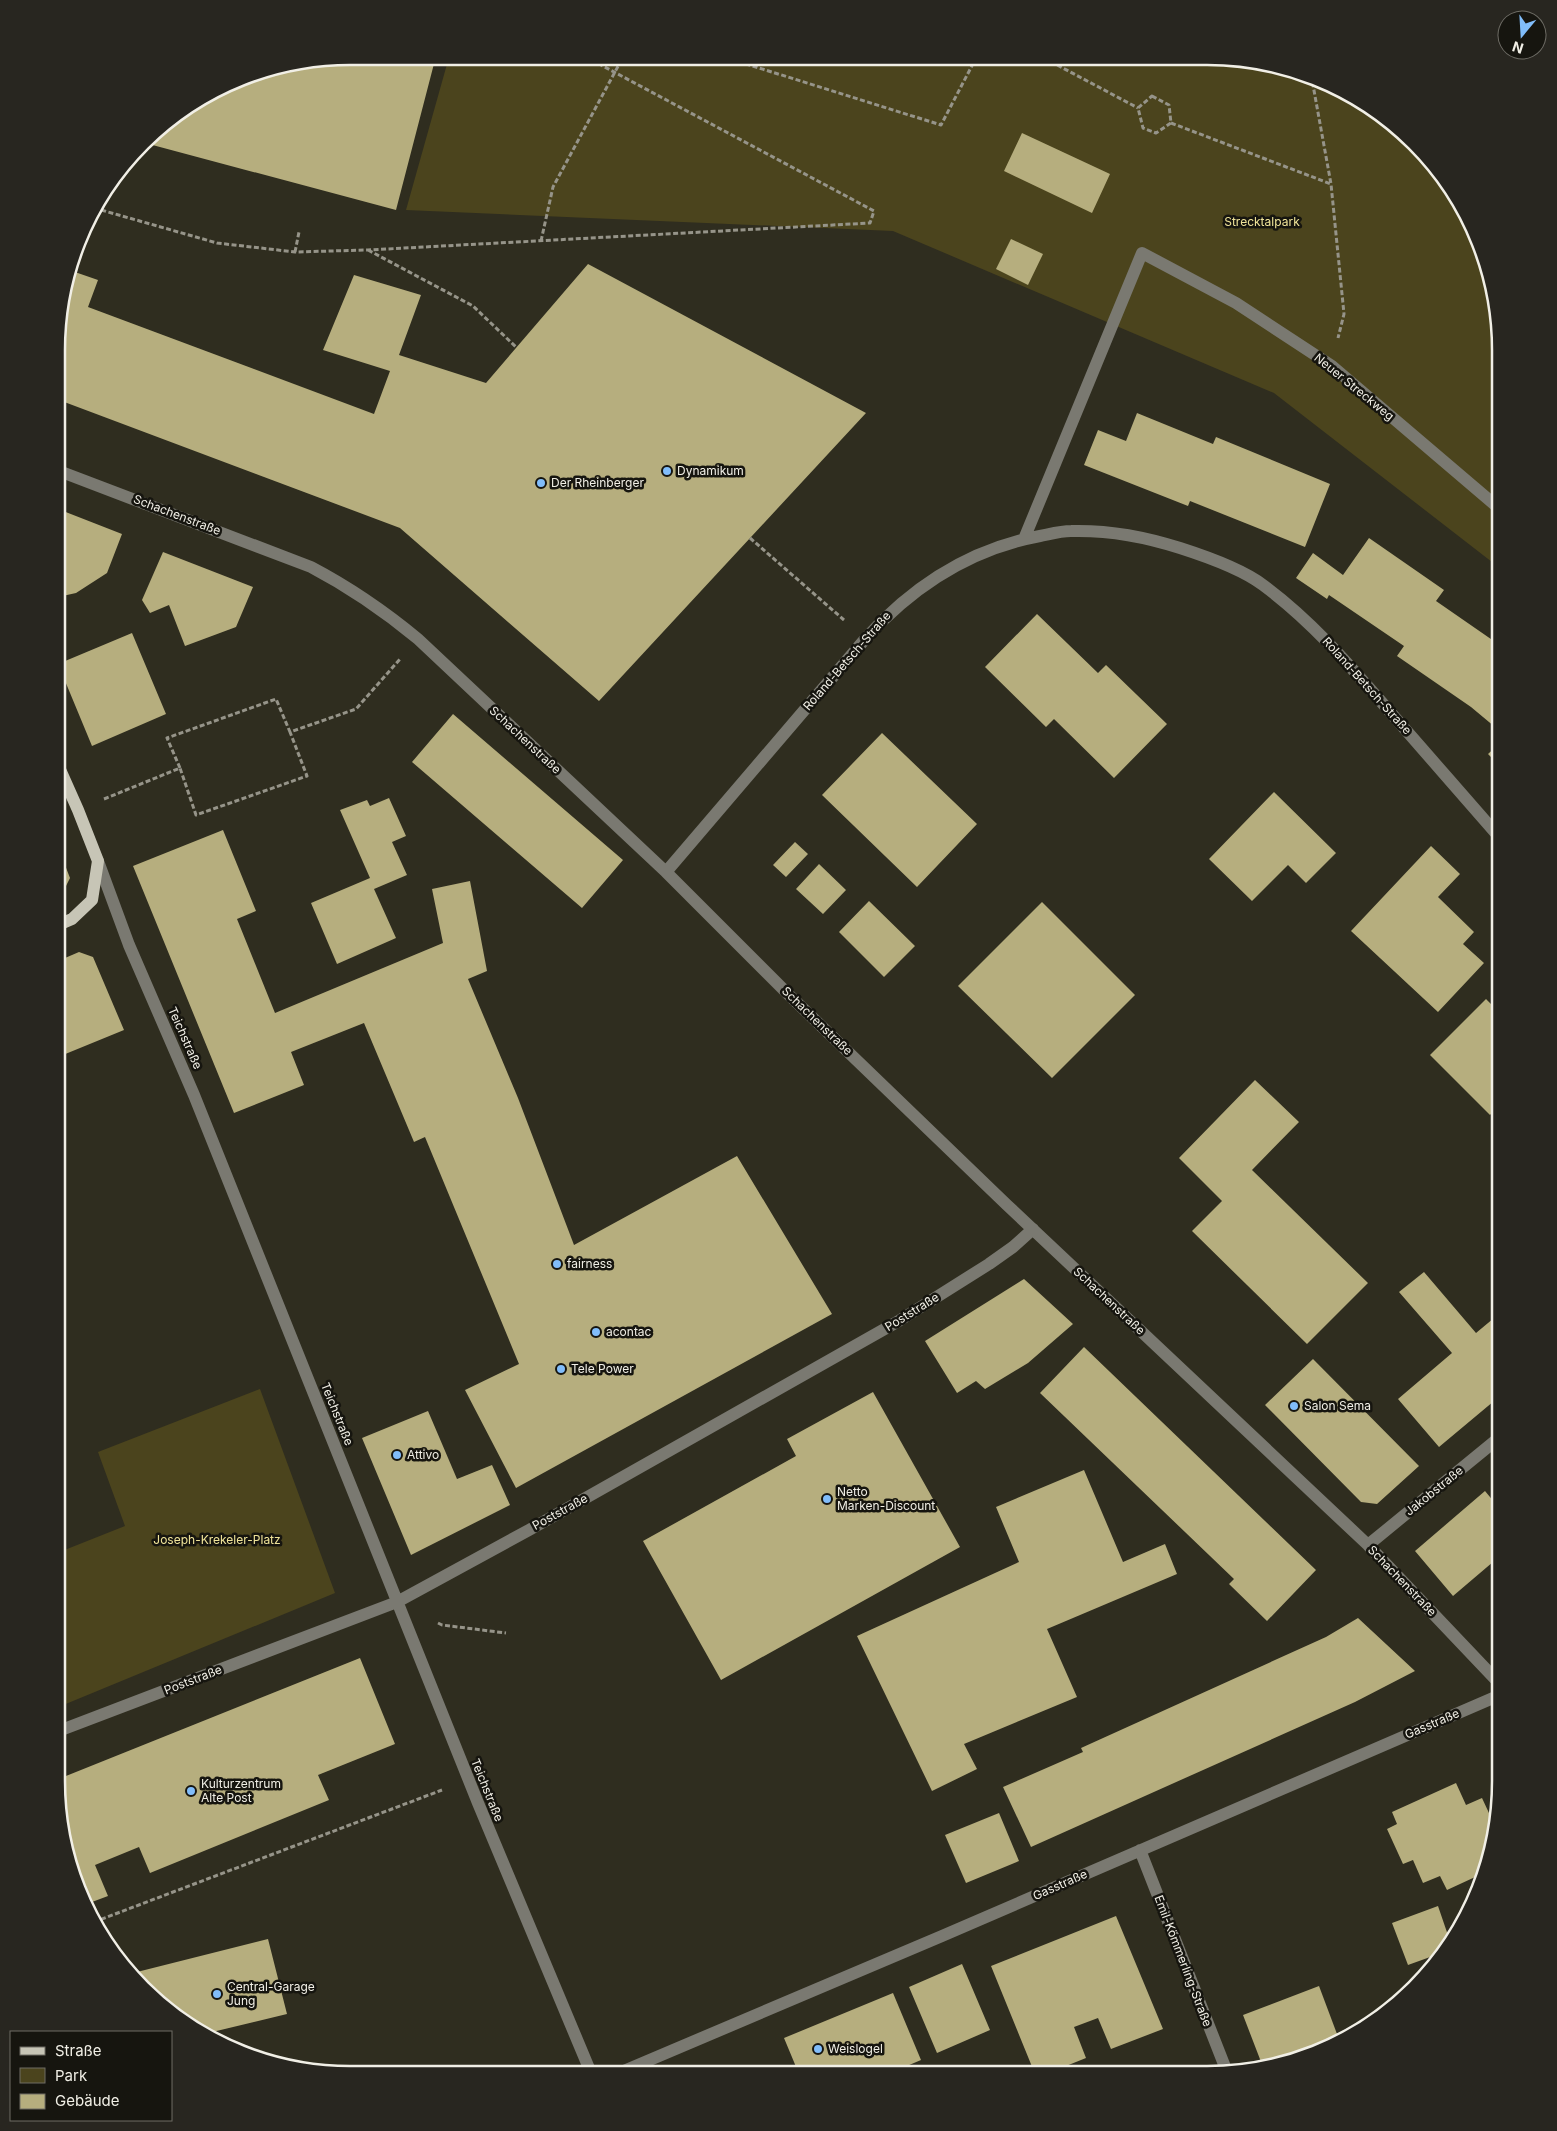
<svg xmlns="http://www.w3.org/2000/svg" width="1557" height="2131" font-family="Inter,sans-serif">
	<style>
		.green { fill: #4b441d }
		.building { fill: #b6ae7e }
		.lines { fill: none; stroke-linecap: round; stroke-linejoin: round }
		.path { stroke: #969489; stroke-width: 3; stroke-dasharray: 5 2.5; stroke-linecap: butt }
		.minor { stroke: #7a7971; stroke-width: 12 }
		.major { stroke: #c7c5b6; stroke-width: 12 }
		.poi-dot { fill: #81bdfa; stroke: #16150f; stroke-width: 2 }
		.labels { text-anchor: middle; stroke-width: 5; stroke-linejoin: round; paint-order: stroke }
		.park-label { font-size: 12px; fill: #f0e499; stroke: #16150f }
		.street-label { font-size: 12px; fill: #f1efe6; stroke: #16150f }
		.poi-label { font-size: 12px; fill: #f1efe6; stroke: #16150f; text-anchor: start }
		.rim { fill: none; stroke: #f1efe6; stroke-width: 2.5 }
	</style>
	<rect width="100%" height="100%" fill="#2f2d1f"/>
	<path class="green" d="M449,57L1245,59L1319,79L1370,106L1428,156L1470,220L1491,275L1501,350V569L1274,393L893,231L406,210Z
		M260,1389L335,1593L56,1708L57,1553L125,1526L98,1452Z"/>
	<path class="building" d="M350,56H436L396,210L145,143L157,129L256,72Z
		M1022,133L1110,174L1092,213L1004,171Z
		M1011,239L1043,254L1028,285L996,269Z
		M588,264L866,413L599,701L400,528L59,400V312L72,271L98,280L88,307L374,414L390,371L323,350L354,275L421,295L399,355L486,383Z
		M1137,413L1213,444L1216,437L1330,484L1305,547L1190,501L1188,506L1084,465L1098,430L1126,441Z
		M58,509L122,534L107,573L76,593L58,597Z
		M1369,538L1444,590L1436,601L1501,646V664L1493,675L1501,682V732L1471,707L1397,656L1404,646L1329,595L1327,599L1296,578L1313,553L1343,575Z
		M163,552L253,587L236,627L185,646L169,605L150,613L142,600Z
		M1037,614L1098,673L1106,665L1167,724L1114,778L1054,719L1046,727L985,667Z
		M132,633L166,714L92,746L58,664Z
		M453,714L623,860L582,908L412,762Z
		M882,733L977,824L917,887L822,795Z
		M1501,742V767L1488,754Z
		M1274,792L1336,853L1306,883L1288,865L1252,901L1209,859Z
		M389,798L406,836L392,842L407,875L374,889L396,938L337,964L311,903L370,878L340,810L367,800L370,806Z
		M223,830L256,911L237,919L275,1013L443,943L432,889L470,881L487,971L468,979L518,1098L574,1245L737,1156L832,1314L516,1488L465,1390L519,1364L425,1137L414,1142L364,1023L291,1052L304,1085L234,1113L133,866Z
		M795,842L808,854L786,877L773,865Z
		M1431,846L1460,874L1438,897L1474,932L1463,944L1484,963L1438,1012L1351,931Z
		M58,847L70,878L66,886L58,889Z
		M819,864L846,890L823,914L796,889Z
		M869,901L915,946L884,977L839,932Z
		M1042,902L1135,995L1052,1078L958,986Z
		M79,952L93,957L124,1030L58,1057V961Z
		M1486,999L1500,1013V1104L1490,1115L1430,1055Z
		M1255,1080L1299,1122L1252,1170L1368,1283L1307,1344L1192,1231L1222,1201L1179,1158Z
		M1424,1272L1476,1333L1500,1313V1396L1439,1447L1398,1399L1452,1353L1399,1292Z
		M1024,1279L1073,1324L1028,1363L985,1389L976,1381L957,1393L925,1341Z
		M1084,1347L1316,1570L1267,1621L1229,1584L1234,1579L1040,1393Z
		M1313,1359L1419,1466L1377,1504L1361,1502L1265,1405Z
		M873,1392L960,1547L721,1680L643,1541L796,1456L787,1439Z
		M428,1411L457,1479L492,1465L510,1505L411,1555L362,1438Z
		M1084,1470L1123,1562L1165,1544L1177,1574L1047,1629L1077,1697L964,1744L977,1769L932,1791L857,1636L1019,1562L996,1507Z
		M1485,1491L1500,1509V1556L1453,1596L1415,1551Z
		M1358,1618L1415,1671L1355,1702L1031,1847L1003,1787L1083,1752L1081,1748L1326,1637Z
		M360,1658L395,1744L318,1775L329,1800L150,1873L139,1847L95,1865L108,1896L84,1905L66,1856L56,1780Z
		M1456,1783L1466,1805L1482,1798L1495,1826L1490,1849L1485,1851L1488,1859L1486,1872L1447,1890L1440,1876L1423,1883L1413,1860L1403,1864L1387,1829L1397,1824L1392,1812Z
		M999,1813L1019,1861L966,1883L945,1835Z
		M1438,1906L1451,1944L1444,1952L1408,1965L1392,1923Z
		M1116,1916L1163,2029L1111,2049L1098,2018L1074,2027L1086,2058L1046,2074H1035L991,1966Z
		M268,1939L287,2014L204,2034L187,2025L129,1974Z
		M962,1964L990,2030L937,2053L909,1987Z
		M1319,1986L1340,2042L1282,2065L1263,2067L1243,2015Z
		M893,1993L921,2060L888,2074H799L784,2038Z"/>
	<g class="lines">
		<path class="path" d="M724,57L941,125L976,58
			M1044,58L1138,108
			M1308,76L1313,85L1331,184L1344,314L1338,338
			M1152,96L1169,105L1171,123L1156,133L1143,128L1138,108Z
			M1171,123L1331,184
			M94,208L217,243L295,252L368,250L870,223L874,211L586,57
			M541,241L553,187L623,57
			M368,250L473,306L517,348
			M295,252L299,232
			M750,538L844,620
			M180,768L167,738L276,699L290,732
			M104,799L180,768L196,815L307,776L290,732L356,709L400,659
			M438,1623L442,1625L506,1633
			M94,1922L442,1790"/>
		<path class="minor" d="M59,471L311,567C351,588 383,610 418,639L666,872L789,995L1007,1205L1368,1545L1500,1684
			M1024,539L1142,253L1236,303L1332,366L1501,510
			M98,861L129,945L194,1095L478,1803L591,2073
			M666,872L866,638C913,586 970,549 1040,536C1050,534 1061,531 1071,531C1107,530 1146,537 1180,548C1205,556 1242,569 1263,585C1313,622 1351,667 1391,713C1428,755 1464,797 1501,839
			M1368,1545L1500,1437
			M56,1732L397,1602L529,1530L897,1322L989,1264L1013,1247L1033,1229
			M1140,1850L1227,2072
			M619,2073L942,1936L1500,1695"/>
		<path class="major" d="M58,925L72,919L92,900L98,861L78,810L58,765"/>
	</g>
	<g class="poi-dot">
		<circle cx="667" cy="471" r="5"/>
		<circle cx="541" cy="483" r="5"/>
		<circle cx="557" cy="1264" r="5"/>
		<circle cx="596" cy="1332" r="5"/>
		<circle cx="561" cy="1369" r="5"/>
		<circle cx="1294" cy="1406" r="5"/>
		<circle cx="397" cy="1455" r="5"/>
		<circle cx="827" cy="1499" r="5"/>
		<circle cx="191" cy="1791" r="5"/>
		<circle cx="217" cy="1994" r="5"/>
		<circle cx="818" cy="2049" r="5"/>
	</g>
	<g class="labels">
		<g class="park-label">
			<text x="1262" y="226">Strecktalpark</text>
			<text x="217" y="1544">Joseph-Krekeler-Platz</text>
		</g>
		<g class="street-label">
			<text transform="translate(1354 387) rotate(39)" y="4">Neuer Streckweg</text>
			<text transform="translate(177 515) rotate(21)" y="4">Schachenstraße</text>
			<text transform="translate(847 661) rotate(-49)" y="4">Roland-Betsch-Straße</text>
			<text transform="translate(1367 686) rotate(48)" y="4">Roland-Betsch-Straße</text>
			<text transform="translate(525 740) rotate(43)" y="4">Schachenstraße</text>
			<text transform="translate(817 1021) rotate(44)" y="4">Schachenstraße</text>
			<text transform="translate(185 1038) rotate(66)" y="4">Teichstraße</text>
			<text transform="translate(1109 1301) rotate(43)" y="4">Schachenstraße</text>
			<text transform="translate(912 1312) rotate(-32)" y="4">Poststraße</text>
			<text transform="translate(337 1414) rotate(68)" y="4">Teichstraße</text>
			<text transform="translate(1434 1491) rotate(-39)" y="4">Jakobstraße</text>
			<text transform="translate(560 1512) rotate(-29)" y="4">Poststraße</text>
			<text transform="translate(1402 1581) rotate(46)" y="4">Schachenstraße</text>
			<text transform="translate(193 1680) rotate(-21)" y="4">Poststraße</text>
			<text transform="translate(1432 1724) rotate(-23)" y="4">Gasstraße</text>
			<text transform="translate(487 1790) rotate(68)" y="4">Teichstraße</text>
			<text transform="translate(1060 1885) rotate(-24)" y="4">Gasstraße</text>
			<text transform="translate(1183 1961) rotate(69)" y="4">Emil-Kömmerling-Straße</text>
		</g>
		<g class="poi-label">
			<text x="677" y="475">Dynamikum</text>
			<text x="551" y="487">Der Rheinberger</text>
			<text x="567" y="1268">fairness</text>
			<text x="606" y="1336">acontac</text>
			<text x="571" y="1373">Tele Power</text>
			<text x="1304" y="1410">Salon Sema</text>
			<text x="407" y="1459">Attivo</text>
			<text x="837" y="1496">Netto<tspan x="837" dy="14">Marken-Discount</tspan></text>
			<text x="201" y="1788">Kulturzentrum<tspan x="201" dy="14">Alte Post</tspan></text>
			<text x="227" y="1991">Central-Garage<tspan x="227" dy="14">Jung</tspan></text>
			<text x="828" y="2053">Weislogel</text>
		</g>
	</g>
	<path d="M0 0H1557V2131H0ZM350 65H1207A285 285 0 0 1 1492 350V1781A285 285 0 0 1 1207 2066H350A285 285 0 0 1 65 1781V350A285 285 0 0 1 350 65Z" fill="#282620" fill-rule="evenodd"/>
	<path class="rim" d="M350 65H1207A285 285 0 0 1 1492 350V1781A285 285 0 0 1 1207 2066H350A285 285 0 0 1 65 1781V350A285 285 0 0 1 350 65Z"/>
	<rect x="10" y="2031" width="162" height="90" fill="#16150f" stroke="#6e6c65"/>
	<rect x="20" y="2047" width="25" height="8" fill="#c7c5b6" stroke="#6e6c65"/>
	<text x="55" y="2056" font-size="15" fill="#f1efe6">Straße</text>
	<rect x="20" y="2068" width="25" height="15" fill="#4b441d" stroke="#6e6c65"/>
	<text x="55" y="2081" font-size="15" fill="#f1efe6">Park</text>
	<rect x="20" y="2094" width="25" height="15" fill="#b6ae7e" stroke="#6e6c65"/>
	<text x="55" y="2106" font-size="15" fill="#f1efe6">Gebäude</text>
	<g transform="translate(1522 35) rotate(198)"><circle r="24" fill="#16150f" stroke="#6e6c65"/>
	<path d="M0-4L9 19L0 12L-9 19Z" fill="#81bdfa"/>
	<text y="-8" font-size="14" font-weight="bold" text-anchor="middle" fill="#f1efe6">N</text>
	</g>
</svg>
